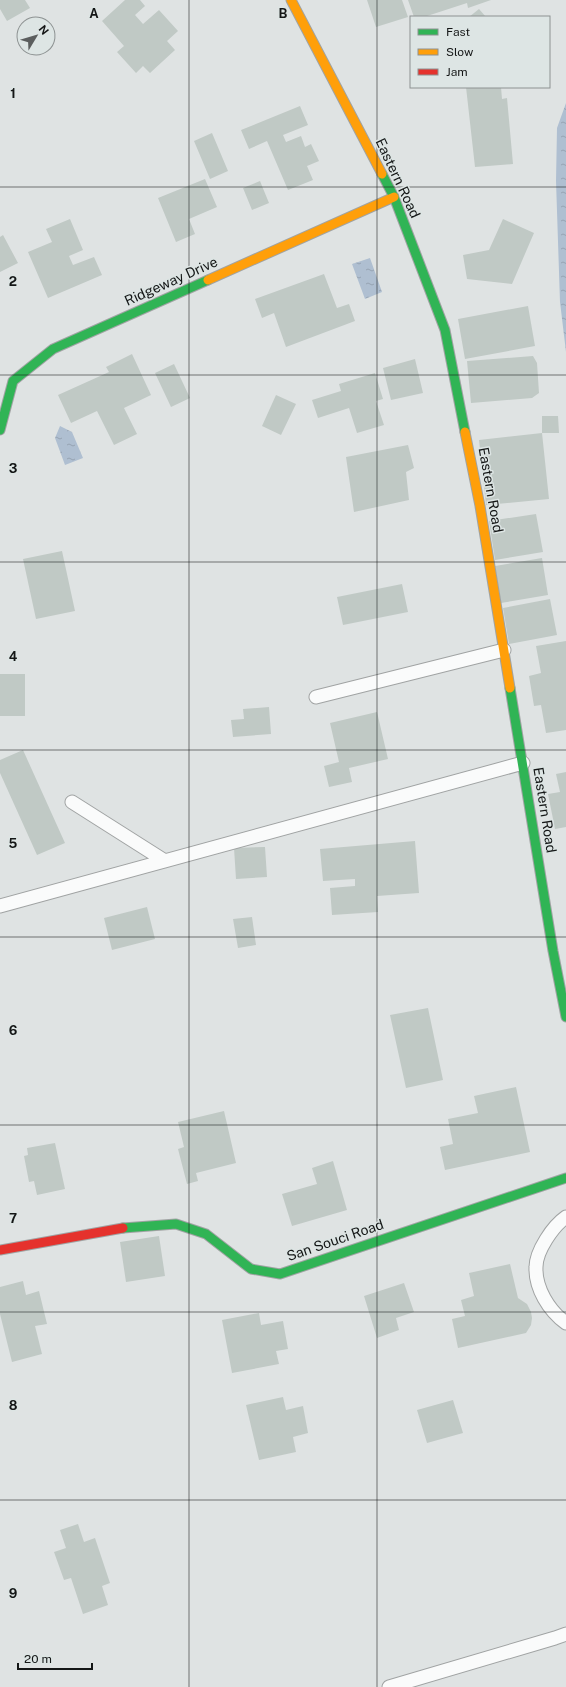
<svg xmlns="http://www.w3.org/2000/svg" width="566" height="1687" font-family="'Public Sans',sans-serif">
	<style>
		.water { fill: url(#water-ripples) }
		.building { fill: #c0c9c5 }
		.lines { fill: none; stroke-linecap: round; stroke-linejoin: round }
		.lane-casing { stroke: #a0a3a3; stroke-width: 15 }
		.fast-casing { stroke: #a0a3a3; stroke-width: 11 }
		.slow-casing { stroke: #a0a3a3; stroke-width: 11 }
		.jam-casing { stroke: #a0a3a3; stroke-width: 11 }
		.lane { stroke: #fafbfb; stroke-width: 13 }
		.fast { stroke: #30b455; stroke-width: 9 }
		.slow { stroke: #ff9f0a; stroke-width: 9 }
		.jam { stroke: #e5322d; stroke-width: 9 }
		.grid { fill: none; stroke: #141616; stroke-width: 1; stroke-opacity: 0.55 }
		.labels { text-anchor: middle; stroke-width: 3; stroke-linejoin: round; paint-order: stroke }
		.street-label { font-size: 14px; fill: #141616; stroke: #dde5e4 }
		.grid-label { font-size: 13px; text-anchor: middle; font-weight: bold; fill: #141616; stroke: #dde5e4; stroke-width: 3; stroke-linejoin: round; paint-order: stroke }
	</style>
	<defs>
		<pattern id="water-ripples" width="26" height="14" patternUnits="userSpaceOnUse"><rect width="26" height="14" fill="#afbfd1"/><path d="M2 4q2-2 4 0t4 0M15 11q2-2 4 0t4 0" fill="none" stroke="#96a3b3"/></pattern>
	</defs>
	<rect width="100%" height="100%" fill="#dfe3e3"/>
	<path class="water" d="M566,103V352L560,302L556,181L557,128Z
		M370,258L382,292L365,299L352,264Z
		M60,426L72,432L83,458L65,465L55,438Z"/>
	<path class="building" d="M0,0H25L30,8L7,21L0,9Z
		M125,0H140L145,6L135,15L143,24L159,10L178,31L167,41L175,50L150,73L143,66L136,73L117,52L124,46L102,21Z
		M367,0H402L408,17L376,27Z
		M408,0H491L468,8L467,3L424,17H414Z
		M479,9L486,17H469Z
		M466,87H501L502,99L507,98L513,164L475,167Z
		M300,106L308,125L283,135L286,142L301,136L305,147L311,144L319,161L307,166L313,180L288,190L267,141L249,149L241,130Z
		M212,133L228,171L210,179L194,141Z
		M205,179L217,207L189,219L195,234L176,242L158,198Z
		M260,181L269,203L252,210L243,188Z
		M70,219L83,250L69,256L73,265L94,257L102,275L48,298L28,252L52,242L46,229Z
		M503,219L534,233L512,284L467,279L463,255L489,250Z
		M3,235L18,263L0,272V237Z
		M324,274L337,308L349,304L355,321L286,347L274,313L262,318L255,299Z
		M528,306L535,346L465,359L458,319Z
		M132,354L151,395L124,408L137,434L114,445L97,411L71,423L58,395L109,372L106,367Z
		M533,356L537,363L539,393L532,398L471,403L467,361Z
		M415,359L423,393L391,400L383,368Z
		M174,364L190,398L171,407L155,373Z
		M375,373L383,399L376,401L384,425L357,433L349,408L318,418L312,400L341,391L339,384Z
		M276,395L296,404L281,435L262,426Z
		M542,416H558L559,433H542Z
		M542,433L549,499L486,505L479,440Z
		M408,445L414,468L406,472L409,500L354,512L346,457Z
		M536,514L543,552L495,560L489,521Z
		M62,551L75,611L36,619L23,559Z
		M542,558L548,595L501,603L495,566Z
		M402,584L408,612L343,625L337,597Z
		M550,599L557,635L509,644L503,608Z
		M566,641V730L546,733L541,705L534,706L529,676L541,673L536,646Z
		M0,674H25V716H0Z
		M269,707L271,734L233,737L231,720L244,719L243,709Z
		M377,712L388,759L349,768L352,782L329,787L324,766L339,762L330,723Z
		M23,750L65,843L37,855L0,773V760Z
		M566,772V827L555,829L548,794L560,792L556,774Z
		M415,841L419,893L377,896L378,912L332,915L330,888L355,886V879L323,881L320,849Z
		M265,847L267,877L236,879L234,848Z
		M147,907L155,939L112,950L104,918Z
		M252,917L256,945L238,948L233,919Z
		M428,1008L443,1080L406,1088L390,1015Z
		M516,1087L530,1152L445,1170L440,1147L453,1144L448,1119L478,1113L474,1096Z
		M224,1111L236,1163L196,1173L198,1181L187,1184L178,1149L184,1147L178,1122Z
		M55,1143L65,1189L37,1195L34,1181L29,1182L24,1156L28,1155L27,1148Z
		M333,1161L347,1210L292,1226L282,1194L317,1184L312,1168Z
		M159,1236L165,1276L126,1282L120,1242Z
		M510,1264L518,1298L527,1304L531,1312L532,1318L531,1325L526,1333L458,1348L452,1319L465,1316L461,1300L474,1296L469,1273Z
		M23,1281L26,1295L39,1291L47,1324L35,1326L42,1354L12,1362L0,1314V1287Z
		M404,1283L414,1312L396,1318L399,1330L377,1338L364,1296Z
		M259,1313L261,1325L283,1321L288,1349L276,1351L279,1364L232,1373L222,1320Z
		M283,1397L286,1410L303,1406L308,1433L293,1437L296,1452L259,1460L246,1405Z
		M453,1400L463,1433L427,1443L417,1410Z
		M78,1524L84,1542L95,1538L110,1583L102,1586L108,1605L83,1614L71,1578L64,1580L54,1552L66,1548L60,1530Z"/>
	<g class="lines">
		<g class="lane-casing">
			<path id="lane" d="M316,697L504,650
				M72,802L165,861
				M0,906L523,763
				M566,1217C553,1226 536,1251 536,1267C535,1288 549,1311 566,1323
				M389,1687L555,1638L566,1634"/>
		</g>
		<g class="fast-casing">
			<path id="fast" d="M382,174L394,197L445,330L465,432
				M0,430L13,381L53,349L208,280
				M510,688L553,951L566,1017
				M123,1228L176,1224L206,1234L251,1269L280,1274L566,1178"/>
		</g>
		<g class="slow-casing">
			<path id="slow" d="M291,0L382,174
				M208,280L394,197
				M465,432L480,506L510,688"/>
		</g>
		<g class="jam-casing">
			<path id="jam" d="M0,1250L123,1228"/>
		</g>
		<use href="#lane" class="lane"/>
		<use href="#fast" class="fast"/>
		<use href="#slow" class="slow"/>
		<use href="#jam" class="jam"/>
	</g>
	<path class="grid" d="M189,0V1687M377,0V1687M0,187H566M0,375H566M0,562H566M0,750H566M0,937H566M0,1125H566M0,1312H566M0,1500H566"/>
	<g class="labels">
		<g class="street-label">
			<text transform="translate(398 178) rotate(65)" y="5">Eastern Road</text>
			<text transform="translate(171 281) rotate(-24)" y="5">Ridgeway Drive</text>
			<text transform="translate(491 490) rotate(80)" y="5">Eastern Road</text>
			<text transform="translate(545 810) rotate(81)" y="5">Eastern Road</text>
			<text transform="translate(335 1240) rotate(-19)" y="5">San Souci Road</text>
		</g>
	</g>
	<g class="grid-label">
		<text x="94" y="18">A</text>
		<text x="283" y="18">B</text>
		<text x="13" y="98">1</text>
		<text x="13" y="286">2</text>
		<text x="13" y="473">3</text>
		<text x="13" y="661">4</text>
		<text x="13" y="848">5</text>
		<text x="13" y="1035">6</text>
		<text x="13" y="1223">7</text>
		<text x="13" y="1410">8</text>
		<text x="13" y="1598">9</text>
	</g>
	<rect x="410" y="16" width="140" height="72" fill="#dde5e4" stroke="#8d9292"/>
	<rect x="418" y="29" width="20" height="6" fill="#30b455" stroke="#8d9292"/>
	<text x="446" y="36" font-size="12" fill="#141616">Fast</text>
	<rect x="418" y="49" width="20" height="6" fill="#ff9f0a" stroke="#8d9292"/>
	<text x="446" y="56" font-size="12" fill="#141616">Slow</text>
	<rect x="418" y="69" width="20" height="6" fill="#e5322d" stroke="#8d9292"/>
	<text x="446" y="76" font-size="12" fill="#141616">Jam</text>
	<g transform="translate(36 36) rotate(52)"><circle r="19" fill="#dde5e4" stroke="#8d9292"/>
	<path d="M0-3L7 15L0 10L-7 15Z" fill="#5b5e5e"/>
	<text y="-6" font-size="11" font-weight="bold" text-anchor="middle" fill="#141616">N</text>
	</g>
	<path d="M18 1663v6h74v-6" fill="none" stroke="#141616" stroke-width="2"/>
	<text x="24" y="1663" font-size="12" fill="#141616" stroke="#dde5e4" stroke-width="3" paint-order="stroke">20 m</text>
</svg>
